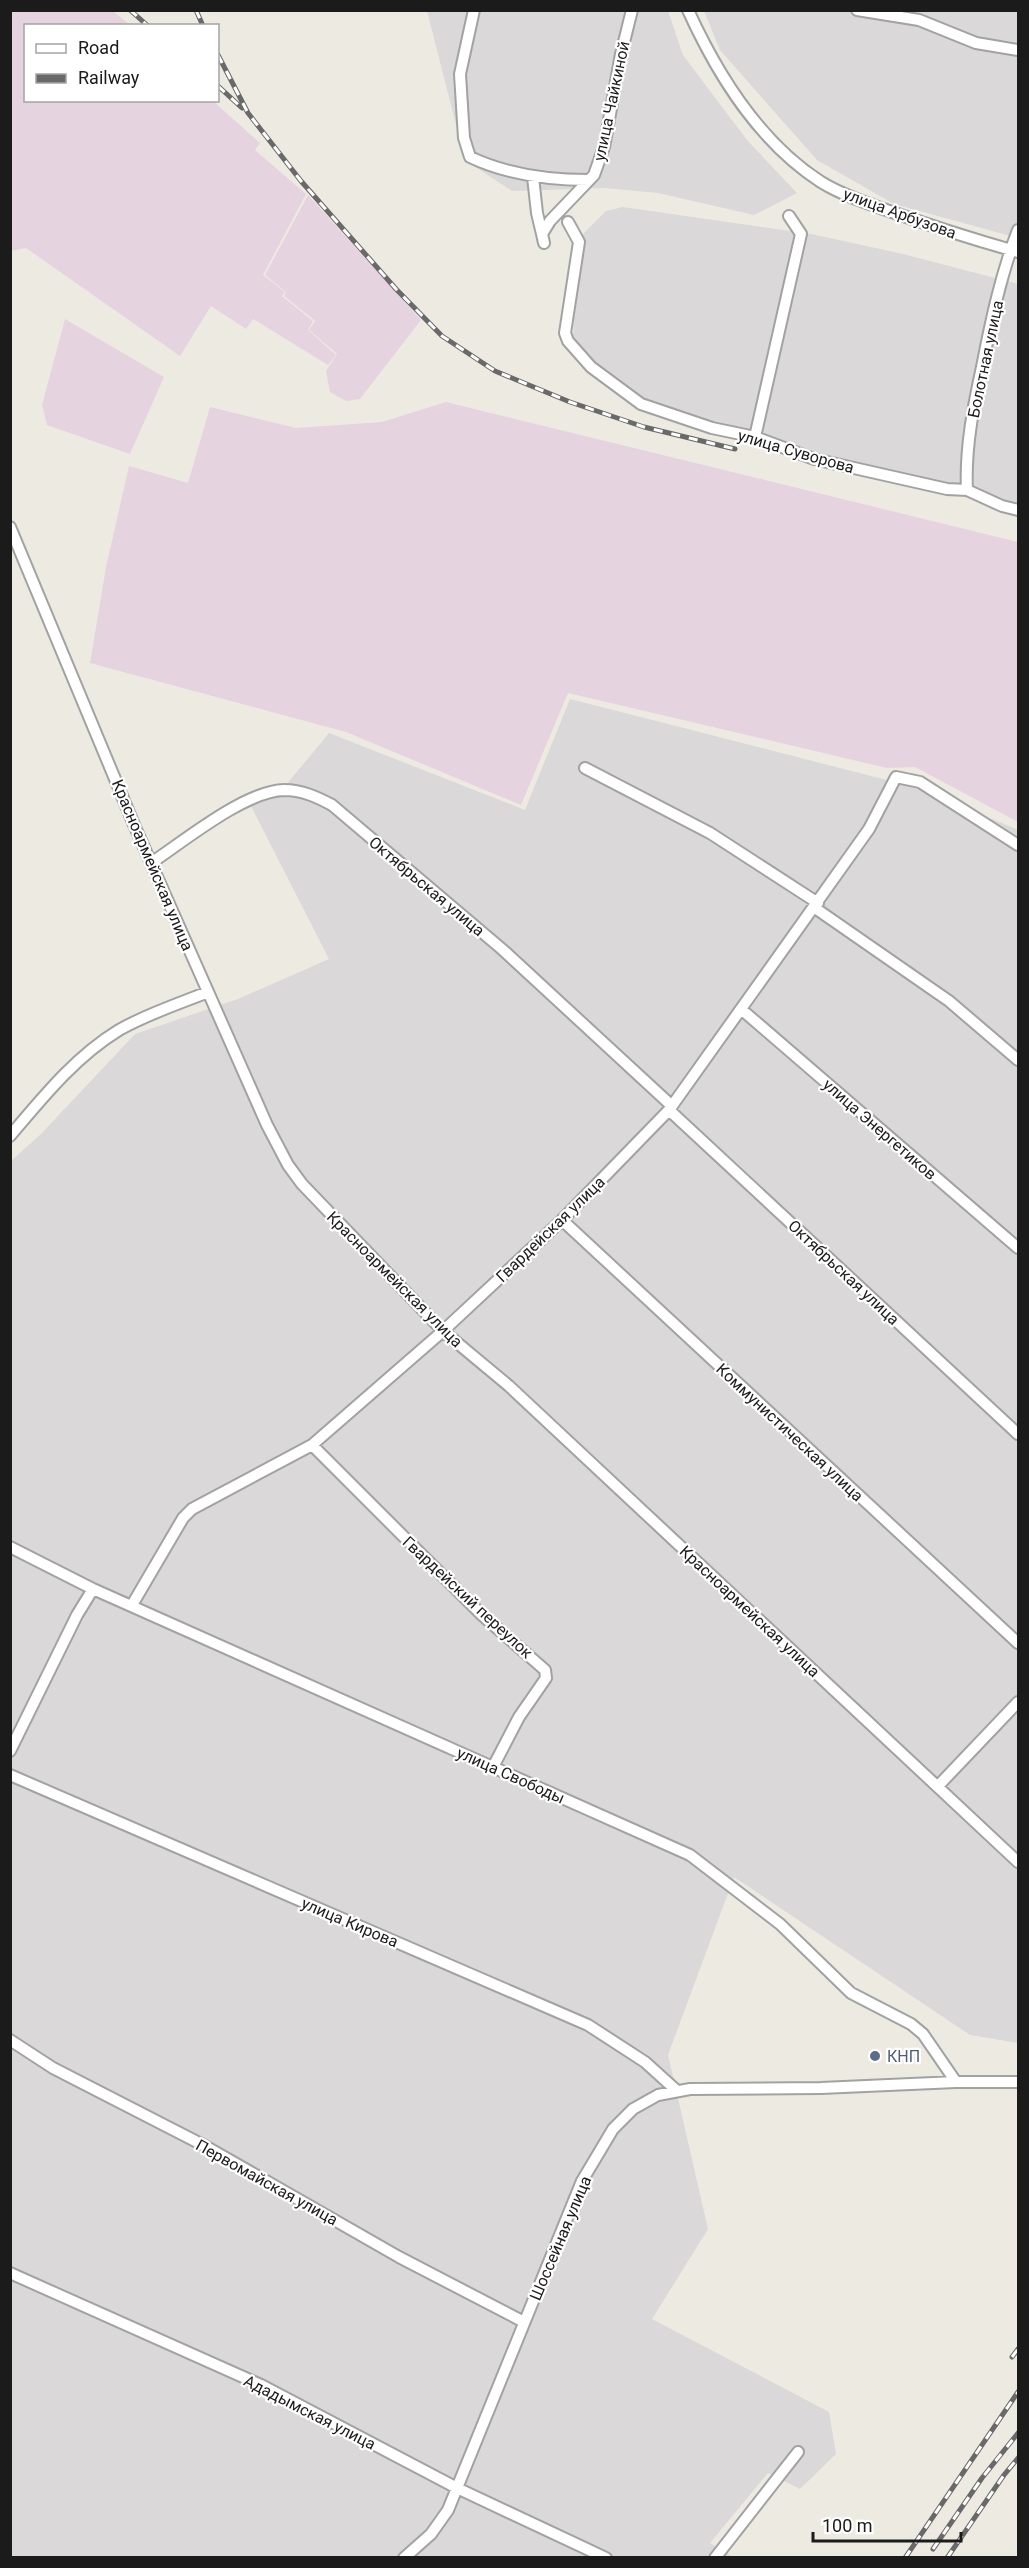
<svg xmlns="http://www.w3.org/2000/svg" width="1029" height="2568" font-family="Roboto,sans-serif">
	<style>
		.residential { fill: #dad8d8 }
		.industrial { fill: #e6d3e0 }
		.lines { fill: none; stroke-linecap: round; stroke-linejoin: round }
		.minor-casing { stroke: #a2a2a2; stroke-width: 14 }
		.minor { stroke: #fff; stroke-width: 10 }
		.rail-casing { stroke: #696969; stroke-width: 5 }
		.rail { stroke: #fff; stroke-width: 3; stroke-dasharray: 9; stroke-linecap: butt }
		.service-dot { fill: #5c6f8a; stroke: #fff; stroke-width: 2 }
		.labels { text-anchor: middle; stroke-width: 4.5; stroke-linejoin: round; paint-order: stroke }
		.street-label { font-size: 16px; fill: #1b1b1b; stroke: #fff }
		.service-label { font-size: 16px; fill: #4e5e75; stroke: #fff; text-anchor: start }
	</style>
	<rect width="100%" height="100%" fill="#edebe1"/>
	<path class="residential" d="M427,11H668L683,55L747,140L797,193L754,215L658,193L605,188L512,191L465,160Z
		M704,11H1018V238L894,204L817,160L720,50Z
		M623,207L811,234L903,254L1018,284V504L751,436L643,403L609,379L573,336L579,238L606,211Z
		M570,699L922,789L1018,830V2043L970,2035L734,1877L668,2055L708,2229L652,2319L829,2412L836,2454L800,2489L768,2473L710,2543L733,2557L11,2558V1161L41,1134L135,1034L238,999L329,959L251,806L277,796L329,733L525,810Z"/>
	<path class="industrial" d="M11,10L113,11L130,25L26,26V100L213,101L260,143L255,150L306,194L263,275L285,292L282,296L313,321L308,330L336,355L328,365L253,319L246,329L211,306L180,356L26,248L11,251Z
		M308,195L421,320L360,399L346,401L330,392L326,371L337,354L309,330L315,321L284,296L286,292L265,275Z
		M65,319L164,377L130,454L47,425L42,405Z
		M446,402L1018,542V822L915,767L887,768L568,693L521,805L346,732L90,663L106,567L129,466L188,483L210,407L296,428L382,422Z"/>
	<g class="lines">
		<g class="minor-casing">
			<path id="minor" d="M474,10L460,74L464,138L470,157C508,175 548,180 589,180
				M688,10C718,76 759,142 821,182C842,195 868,204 892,212C934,227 976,240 1018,252
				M857,10L919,20L976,43L1018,50
				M533,177L537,213L542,234
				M568,222L579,242L565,333L568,341L591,367L641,404L712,428L755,437L814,459L947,489L967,490L1002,506L1018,510
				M544,243L542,234L550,221L594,175L604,147L621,54L632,10
				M755,437L801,234L789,216
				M967,490C965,449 973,408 982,367C991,321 1001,274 1018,230
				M10,527L135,827L267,1125L288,1165L302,1184L443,1331L509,1386L1018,1862
				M585,768L710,833L818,903
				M151,863C184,841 245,791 284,790C302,790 317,797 332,805L503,950L672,1106
				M815,908L949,1001L1018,1060
				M741,1009L1018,1248
				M669,1110L1018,1434
				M10,1136C43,1097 75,1057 119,1030C147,1014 178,1004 208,992
				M562,1220L1018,1643
				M312,1445L482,1615L545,1670L546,1678L519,1717L493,1767
				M10,1547L93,1589L690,1855L780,1924L851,1993L911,2024L923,2034L956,2082
				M132,1605L183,1518L192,1509L312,1445L443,1331L562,1220L669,1110L869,829L896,777L920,782L1018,845
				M10,1751L77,1615L93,1589
				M10,1775L588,2025L645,2062L676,2090
				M939,1785L1018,1702
				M10,2040L53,2068L205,2146L399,2257L524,2322
				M10,2273L261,2385L457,2488L606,2558
				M404,2558L431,2534L448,2510L582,2181L613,2129L633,2109L658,2095L690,2089L821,2088L956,2082H1018
				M715,2558L798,2452"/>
		</g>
		<use href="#minor" class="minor"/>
		<g class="rail-casing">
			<path id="rail" d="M130,10L148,26
				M196,10L203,26
				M218,55L248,113L301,181L396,289L442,336L495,371L570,402L644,427L735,449
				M218,86L242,108
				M1012,2357L1018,2349
				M933,2549L982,2478L1018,2433
				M905,2558L1018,2392
				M947,2558L1004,2475L1018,2458"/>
		</g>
		<use href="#rail" class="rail"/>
	</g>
	<circle class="service-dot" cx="875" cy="2056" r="6"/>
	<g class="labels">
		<g class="street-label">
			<text transform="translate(611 101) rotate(-78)" y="6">улица Чайкиной</text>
			<text transform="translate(900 213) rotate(20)" y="6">улица Арбузова</text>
			<text transform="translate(985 359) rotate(-78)" y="6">Болотная улица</text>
			<text transform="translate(796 451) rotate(16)" y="6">улица Суворова</text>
			<text transform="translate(153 865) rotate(67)" y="6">Красноармейская улица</text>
			<text transform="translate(427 886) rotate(40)" y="6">Октябрьская улица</text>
			<text transform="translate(880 1129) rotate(41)" y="6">улица Энергетиков</text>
			<text transform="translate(550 1229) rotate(-44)" y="6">Гвардейская улица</text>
			<text transform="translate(844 1272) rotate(43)" y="6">Октябрьская улица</text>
			<text transform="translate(395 1279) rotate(45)" y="6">Красноармейская улица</text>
			<text transform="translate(790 1432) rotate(43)" y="6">Коммунистическая улица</text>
			<text transform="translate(468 1597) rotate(43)" y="6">Гвардейский переулок</text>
			<text transform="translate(750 1611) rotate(43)" y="6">Красноармейская улица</text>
			<text transform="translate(511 1775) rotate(24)" y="6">улица Свободы</text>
			<text transform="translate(350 1922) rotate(23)" y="6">улица Кирова</text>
			<text transform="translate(267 2182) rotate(29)" y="6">Первомайская улица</text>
			<text transform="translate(560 2238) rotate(-67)" y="6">Шоссейная улица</text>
			<text transform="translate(310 2412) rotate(27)" y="6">Ададымская улица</text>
		</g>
		<g class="service-label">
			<text x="887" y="2062">КНП</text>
		</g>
	</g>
	<rect width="1029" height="2568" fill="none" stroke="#1b1b1b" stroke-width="24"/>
	<rect x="24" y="24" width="195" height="78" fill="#ffffff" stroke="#a4a4a4" stroke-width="1.5"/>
	<rect x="36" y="44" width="30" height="9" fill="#ffffff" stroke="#a4a4a4" stroke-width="1.5"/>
	<text x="78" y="54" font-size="18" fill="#1b1b1b">Road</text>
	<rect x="36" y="74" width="30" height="9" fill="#696969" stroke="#a4a4a4" stroke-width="1.5"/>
	<text x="78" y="84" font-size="18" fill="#1b1b1b">Railway</text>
	<path d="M813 2532v9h148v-9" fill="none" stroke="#1b1b1b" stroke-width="3"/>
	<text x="822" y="2532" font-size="18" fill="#1b1b1b" stroke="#ffffff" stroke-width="4.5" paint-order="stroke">100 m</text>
</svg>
